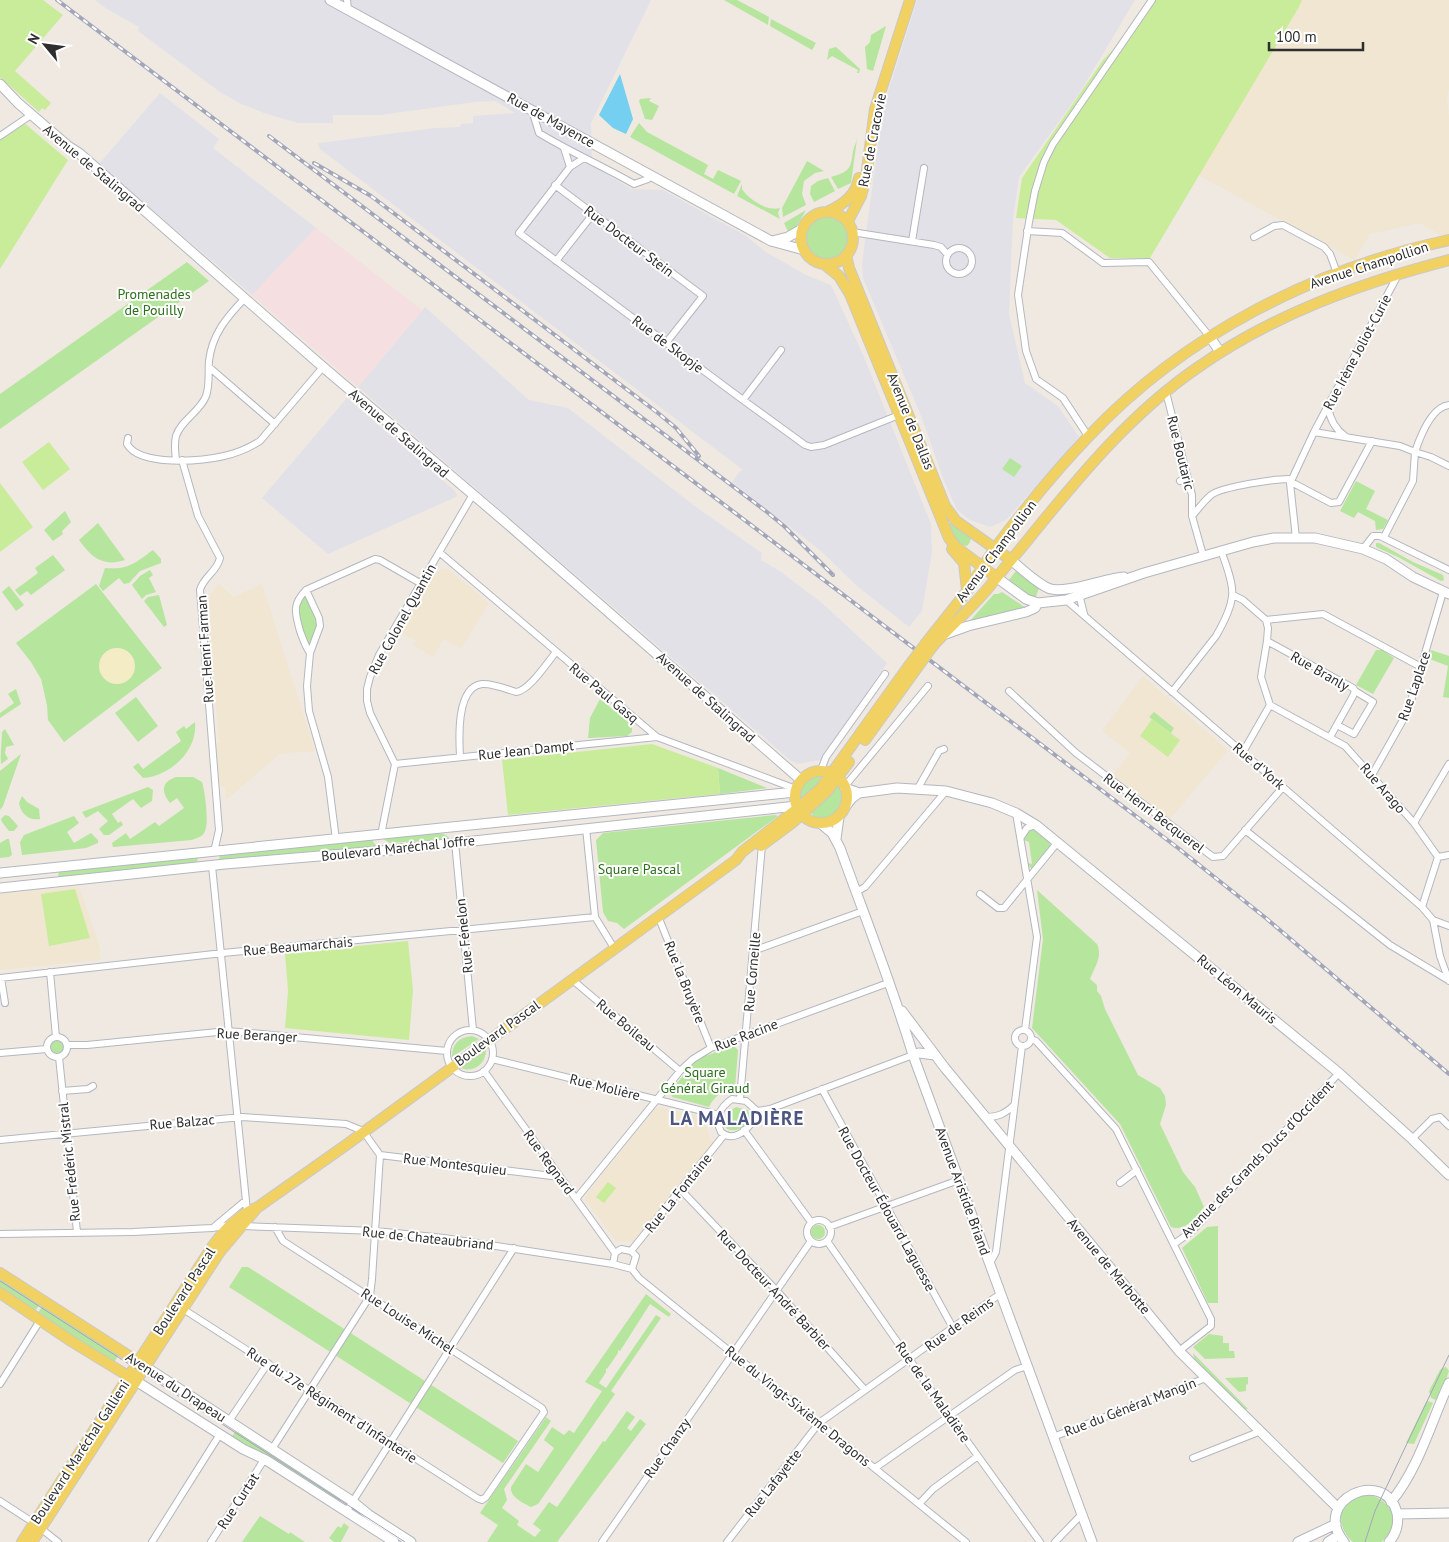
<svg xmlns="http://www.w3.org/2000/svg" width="1449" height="1542" font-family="'PT Sans',sans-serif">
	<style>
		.industrial { fill: #e3e1e8 }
		.education { fill: #f0e6d1 }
		.medical { fill: #f5dfe0 }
		.green { fill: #b6e59e }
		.sand { fill: #f3ecc5 }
		.pitch { fill: #c9ec9a }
		.water { fill: #75cff0 }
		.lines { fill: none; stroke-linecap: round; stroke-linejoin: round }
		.street-casing { stroke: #b4b7c1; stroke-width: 8 }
		.secondary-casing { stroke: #b4b7c1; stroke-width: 11 }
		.primary-casing { stroke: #c9c9c9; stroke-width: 12 }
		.street { stroke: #fff; stroke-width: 6 }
		.secondary { stroke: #fff; stroke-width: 9 }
		.primary { stroke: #f2d163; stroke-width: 10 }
		.tram { stroke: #a3a6b8; stroke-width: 1 }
		.rail-casing { stroke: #a3a6b8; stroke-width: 4 }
		.rail { stroke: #fff; stroke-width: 2; stroke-dasharray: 5.5; stroke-linecap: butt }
		.primary-bridge-casing { stroke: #c9c9c9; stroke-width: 12; stroke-linecap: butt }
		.primary-bridge { stroke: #f2d163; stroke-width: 10 }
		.labels { text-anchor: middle; stroke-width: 4; stroke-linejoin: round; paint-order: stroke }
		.street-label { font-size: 14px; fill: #2e2e2e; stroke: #fff }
		.park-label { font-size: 14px; fill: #2c6e1b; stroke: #fff }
		.district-label { font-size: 19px; font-weight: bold; letter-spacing: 1px; fill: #4d5680; stroke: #fff }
	</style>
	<rect width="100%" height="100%" fill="#efe9e1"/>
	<path class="industrial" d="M95,0H651L591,123L592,165L631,189L663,190L746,236L766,252L806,275L831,285L864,357L931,524L932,552L922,611L909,627L857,586L821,551L732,482L740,471L743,470L320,149L318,145L319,143L435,128L460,127L461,124L473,123V116L515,113L495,101L475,102L380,115H333V123H298L264,113L239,103L220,92L138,31L139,27L107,9Z
		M917,0H1135L1079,94L1019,177L1013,219L1009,314L1025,383L1058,406L1079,437L1006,520L990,527L970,520L957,510L943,478L922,418L863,278L862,264L883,108Z
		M160,93L219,139L213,148L316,228L252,295L99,164Z
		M425,307L529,400L568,408L696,507L762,553L761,560L781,572L822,603L887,663L820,760L797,764L790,760L358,387Z
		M347,398L454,490L458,496L328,554L262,498Z"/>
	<path class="education" d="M1302,0H1449V89L1447,96L1449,117V240L1420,223L1370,234L1354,260L1198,175L1299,7Z
		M443,569H448L489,603L461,649L444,639L433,657L413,645L416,641L400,632L432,575Z
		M219,584L234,597L262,584L315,751L280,754L226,800L225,787H220L216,745L219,742L210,641V595Z
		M1143,676L1228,750L1170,819L1113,775L1130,753L1102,731Z
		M79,886L99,944L101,960L0,970V894Z
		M660,1107L706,1118L705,1123L710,1139L714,1142L632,1243L630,1241H616L585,1199V1196L656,1108Z"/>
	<path class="medical" d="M316,228L422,310L358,387L252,295Z"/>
	<path class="green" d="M724,0H737L769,17L768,25Z
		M771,19L816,43L812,50L770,26Z
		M886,26L873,71L867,69L865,47L870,42L871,35Z
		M836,47L860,69L859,73H857L858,70L832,56L827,60L829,49Z
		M651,98L649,101L659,106L652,120L645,119L639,101L640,99Z
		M639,123L647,132L708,165L704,174L713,179L718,170L741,181L734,194L630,137Z
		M857,139L851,183L838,189L831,177C849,172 851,169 853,151C854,147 856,143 857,139Z
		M807,161L824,171L815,173L804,181L802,194L806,205L783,217L782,208Z
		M828,178L835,191L814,202L810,194L811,186L818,181Z
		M742,184V189C748,199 768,212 780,208L778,213L780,219L737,196Z
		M806,210L794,231L789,234L784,223Z
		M806 238a21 21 0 1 1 42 0a21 21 0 1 1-42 0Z
		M187,262L209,281L0,429V394Z
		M1010,458L1022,466L1014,477L1002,469Z
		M1356,481L1375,491L1366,509L1388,520L1383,529L1376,530L1375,521L1358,512L1354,518L1340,511Z
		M65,511L71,522L62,531L63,534L53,541L44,530Z
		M952,522L971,538L970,542L967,546L961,545L954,537L949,524Z
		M98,523L125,560C103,567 92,558 79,540Z
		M1376,543H1379L1413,562L1443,575L1444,580L1441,581L1398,557L1376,547Z
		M153,550L161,559V563L140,571L129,583L124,584L119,578L103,591L99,586L105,568C129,570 135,563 153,550Z
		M53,555L65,570L31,595L27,591L20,596L15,590L38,573L35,568Z
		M150,570L153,575L149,578L156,592L146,595L142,599L132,585L140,576Z
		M1016,571L1039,588L1035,599L1008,581Z
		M96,584L162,668L64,742L48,720L47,705L41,679L31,662L16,643Z
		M9,586L24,605L16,611L2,592Z
		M1002,592L1026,608L968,623L994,594H998Z
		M159,595L167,625L164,627L144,601L148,597Z
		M305,597L307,598L318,622L310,645C299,635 297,611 302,598Z
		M1376,650H1382L1394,658L1373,694L1356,685Z
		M1431,650L1449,656V698L1443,697L1448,666L1427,658Z
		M16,689L21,704L0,718V713L14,703L8,694Z
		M136,697L158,726L138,742L115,713Z
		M600,699L632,725V732L627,736L588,738L590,718Z
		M1154,712L1174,728L1171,733L1149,717Z
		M195,722C198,751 170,776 143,778L133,767L138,763L143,769L181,741L176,732L184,726L186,729Z
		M5,729L14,745L6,747L5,753L8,759L1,764C0,753 2,743 2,732Z
		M21,754L3,806L0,810V771Z
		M718,768L767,788L720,794Z
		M819,776H824L825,779L803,800L799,799C799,787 807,778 819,776Z
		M176,777H193L202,782C205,791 209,823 205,831C203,837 197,838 192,840L113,847L112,843L126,833L130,839L155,822L159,826L184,808L177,798L170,803C161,792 161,782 176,777Z
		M839,785C850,803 836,823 816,819L811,813Z
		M148,787L153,790L152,801L141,808L133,799L112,814L118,823L121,821L123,825L109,835H104L99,829L108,821L98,811L86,818L82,812Z
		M22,796L27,802L39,809L40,819C29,821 21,814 19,803Z
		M5,815L9,816L18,826L14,831H9L2,822L1,819Z
		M775,815L778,816L624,929L617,923L608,921L603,912L596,840L603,833Z
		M74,816L79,823L67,832L74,843L91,833L98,840V843L86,848L22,855L20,842L24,835Z
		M1033,830C1041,832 1052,840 1050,849L1033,869L1028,866V863L1032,864L1029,842L1024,840L1023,836L1028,831Z
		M435,833L444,834L449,837L447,839L390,843L383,839Z
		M7,839H9L12,855L9,857L0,858V843Z
		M368,839L372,840L378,849L316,851L219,860L220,855L224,854Z
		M198,857L197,863L194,864L58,877L59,870Z
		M1037,890L1097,944C1103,957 1094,968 1090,979L1097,985V991L1101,996L1105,1009L1138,1075L1160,1088L1165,1096L1166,1105L1160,1124L1183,1172L1195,1187L1204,1207C1195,1217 1186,1232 1171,1227L1120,1124L1032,1028L1043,939Z
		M472,1036L479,1039L452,1057C452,1044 459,1037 472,1036Z
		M50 1047a7 7 0 1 1 14 0a7 7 0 1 1-14 0Z
		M734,1046L738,1050L735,1088C723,1090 714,1096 709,1107L672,1097L670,1091L695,1062L705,1056Z
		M486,1048C487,1063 474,1075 459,1067Z
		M736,1107L748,1110L750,1117C746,1127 737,1133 727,1129L724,1122L728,1112Z
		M811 1232a7 7 0 1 1 14 0a7 7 0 1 1-14 0Z
		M1218,1226V1303H1208L1182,1248L1207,1227Z
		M242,1267H248L518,1441L503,1463L229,1287Z
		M0,1276L41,1302L34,1313L0,1291Z
		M646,1294L671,1314L669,1317L650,1304L620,1351L618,1350V1353L607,1369L606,1368V1372L599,1383L606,1388L656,1315L661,1318L611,1391L615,1394L538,1504L531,1507C522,1502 510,1497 511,1487L526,1464L538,1472L554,1448L544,1440L552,1427L564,1435L569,1430L574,1433L602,1391L585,1382Z
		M44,1304L120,1353L113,1364L37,1314Z
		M1209,1334L1223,1336V1343H1229V1351H1234L1235,1358L1205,1359L1193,1347Z
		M1193,1353L1248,1409H1244L1194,1358Z
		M1446,1367L1449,1371L1438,1401L1431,1398L1429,1391L1440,1370L1442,1368Z
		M1248,1377V1384L1246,1385V1391L1239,1392L1225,1378Z
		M1428,1401L1433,1403L1414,1444L1406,1443L1426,1402Z
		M627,1411L635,1417L627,1428L631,1431L640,1419L646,1424L557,1542H487L498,1525L480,1513L546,1417L551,1421L504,1489L507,1500L502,1508L519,1521L517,1525L535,1537L541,1530L533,1524L549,1502L557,1507L603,1441L605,1442Z
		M237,1429L342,1497L337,1504L231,1438Z
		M1365,1494C1392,1498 1404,1524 1381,1542H1353C1339,1531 1335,1508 1353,1498C1357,1497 1361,1496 1365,1494Z
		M260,1516L289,1534L290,1532L305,1542H242Z
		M344,1523L349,1527L341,1542H334L329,1538L338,1526L341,1528Z"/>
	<path class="sand" d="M99 666a18 18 0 1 1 36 0a18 18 0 1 1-36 0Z"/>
	<path class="pitch" d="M0,0H43L63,15L15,71L51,103L45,110L42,108L39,112L0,77Z
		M1155,0H1302L1299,7L1150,258H1110L1056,220L1016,218L1022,178L1103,60L1139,23Z
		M23,122L68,160L0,269V138Z
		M49,442L70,469L43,490L22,462Z
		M0,483L33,527L0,552Z
		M1152,719L1180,740L1168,757L1140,736Z
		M652,744L718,768L720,794L508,815L502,760Z
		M75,889L90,938L49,946L41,894Z
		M408,941L413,990L409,1040L285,1028L288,991L285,953Z
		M608,1182L616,1188L604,1203L596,1197Z"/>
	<path class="water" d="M620,74L633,119L626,134L613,128L599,115Z"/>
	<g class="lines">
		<g class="street-casing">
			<path id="street" d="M347,0L348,9
				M532,110L539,133C570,152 603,166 634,184L648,179L650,175
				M0,136L31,115
				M564,148L570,167L584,158
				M570,167L519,233L743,400L805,445L811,447L824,445L899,415
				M555,185L703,296L666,343
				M1027,231L1062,233L1103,263L1149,262L1210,337
				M852,232L934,245L941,247L947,254
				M1254,237L1274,226L1283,225L1324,247L1330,254L1337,273
				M912,241L924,168
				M946 261a13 13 0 1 1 26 0a13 13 0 1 1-26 0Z
				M556,261L593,214
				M209,367L275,424
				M1166,392L1192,495V516
				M743,400L781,350
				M1449,405C1431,407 1420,437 1415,452L1431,457L1449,466
				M1328,407C1330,419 1335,429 1345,436
				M1314,432L1400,446L1415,452L1413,481L1384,537
				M1088,436L1063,398L1036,379L1026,351L1018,295L1029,222L1035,191L1044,162L1053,144L1152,0
				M128,438L127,444C140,467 202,461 224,456C237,453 249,448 260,441L323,367
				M176,460C175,452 174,444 176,436C181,420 200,412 206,396C210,385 208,373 209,361C212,334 227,317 245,298
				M182,460L198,516L220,558C217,572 203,577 200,590L218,818L219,830L214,852
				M1180,481L1187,476
				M1290,483L1295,484L1331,503L1339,502L1372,441
				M1296,538L1290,483L1292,479L1314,432L1399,273
				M1363,549L1373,536H1380L1449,570
				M439,552L657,737L796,789
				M1203,555L1192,516C1198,509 1204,501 1211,495C1221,487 1278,478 1292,479
				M306,590C292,604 295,613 300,631C303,639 305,646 310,653
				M1079,594L1084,614
				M1233,595L1243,600L1266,620L1268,628L1267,641L1261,677L1270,705L1243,752
				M1066,600L1422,907L1433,920L1449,926
				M1266,620L1323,614L1421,667
				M1267,641L1353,688L1355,691L1353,696L1330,737
				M1009,691L1076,753L1213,857L1223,856L1283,787
				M1172,692L1216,636C1223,624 1231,609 1232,596C1234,584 1225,562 1221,550
				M1270,705L1345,746L1414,823L1438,857L1422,907
				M1337,725L1354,734L1373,702L1355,691
				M460,756C459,739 456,687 482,684C492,683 506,689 516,692C529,691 547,663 556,652
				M395,764L657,737
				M821,770L826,757L885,674
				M1372,775L1408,711L1443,592
				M845,786L928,686
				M918,788L939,751L944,749
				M1016,813L1037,937L1025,1030
				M1414,823L1449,764
				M586,828L595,917L614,948
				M1245,830L1390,945L1448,980
				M381,835L395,764L370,713L367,701V689L370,677L379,655L472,496
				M1021,837L1027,828L1036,825
				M336,840L328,777L309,711L307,686L310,653L320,626L319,618L306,590L375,559L380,560L420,583
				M455,842L473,1030
				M1438,857L1449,855
				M212,866L247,1211
				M856,892L865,887L946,791
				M980,894L998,908H1004L1057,843
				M658,916L711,1048
				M1433,920L1440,956L1449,981
				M753,951L863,911
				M50,972L56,1037
				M0,978L223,953L595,917
				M1,978L5,1003
				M573,978L575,982L680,1071
				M1015 1038a8 8 0 1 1 16 0a8 8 0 1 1-16 0Z
				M447 1053a23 23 0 1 1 46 0a23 23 0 1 1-46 0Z
				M47 1047a10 10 0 1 1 20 0a10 10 0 1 1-20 0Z
				M1031,1039L1036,1041L1116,1129L1211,1319V1326L1179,1351
				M67,1045H87L228,1031L447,1051
				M0,1053L47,1049
				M59,1057L77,1232
				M492,1059L719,1115
				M484,1071L615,1253
				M822,1089L953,1328
				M62,1091L88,1089L93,1086
				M732,1099L746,1101L757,1111C754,1125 735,1145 721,1132C714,1119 720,1107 732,1099Z
				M740,1099L762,845
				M757,1111L770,1109L913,1055
				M985,1117C998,1117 1005,1114 1014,1105
				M744,1130L811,1222
				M1412,1139L1432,1119L1440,1117L1449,1126
				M0,1140L242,1117L346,1124L363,1131L380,1155L560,1177
				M1120,1183L1137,1170
				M681,1190L777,1291L865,1390
				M576,1199L680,1071L693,1059L711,1048L888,983
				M807 1232a12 12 0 1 1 24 0a12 12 0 1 1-24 0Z
				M215,1226L245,1201
				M241,1226L376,1231L444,1238L613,1264
				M829,1227L959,1180
				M0,1234L133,1232L212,1228L230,1225
				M827,1241L949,1416L1040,1542
				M1174,1244L1192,1231L1339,1073
				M621,1249L631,1251L636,1256L632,1269L613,1264L615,1253Z
				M631,1251L724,1135
				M990,1263L996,1252L1022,1046
				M632,1269L639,1278L966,1542
				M183,1309L477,1498L482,1500L486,1497L544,1412L542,1408L283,1241L275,1227
				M0,1384L41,1319
				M229,1421L268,1363
				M1053,1437L1206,1378
				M272,1449L370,1296L372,1279L380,1155
				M1193,1458L1261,1431
				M875,1468L1015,1370L1028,1366
				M0,1501L34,1523L58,1542
				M919,1504L933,1489L978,1456
				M346,1512L514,1248
				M152,1542L220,1434
				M211,1542L262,1463L266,1460
				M602,1542L811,1241
				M727,1542L819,1423L1000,1294
				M1055,1542L1082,1514"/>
		</g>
		<g class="secondary-casing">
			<path id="secondary" d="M330,0L771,241L804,250
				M0,84L18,103L68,146L79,153L323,367L503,520L801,780
				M772,241L788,237L802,229
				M1210,337L1220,352
				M1011,560C1022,569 1035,582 1048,588C1063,595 1106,578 1124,577
				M996,577L1026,599L1038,603
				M943,635L968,626L1026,612L1035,608L1038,603L1066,600L1144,573L1253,542L1274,538H1315L1363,549L1386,559L1413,577L1449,594
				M845,788L859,793L897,788L946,791L992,803L1016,813L1036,825L1339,1073L1412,1139L1449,1175
				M845,807L852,798L859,793
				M820,823L832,833L840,848C865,917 892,985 913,1055L1092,1542
				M836,839L839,817
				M0,873L795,792
				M0,888L225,864L391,850L796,806
				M902,1011L945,1068L1179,1351L1338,1508
				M913,1055L919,1053L935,1055
				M146,1367L352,1501L369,1515L411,1542
				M136,1381L243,1449L266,1460L394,1542
				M1391,1502C1419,1468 1431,1422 1449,1383
				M1397,1514L1449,1513
				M1298,1542L1336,1524
				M1328,1542L1339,1535
				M1344,1542C1310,1500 1385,1466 1397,1513C1399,1524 1396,1534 1389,1542"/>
		</g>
		<g class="primary-casing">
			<path id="primary" d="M829,211C844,204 856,195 859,178
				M801 238a26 26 0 1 1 52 0a26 26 0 1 1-52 0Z
				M848,221L861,196L866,177L875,109L910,0
				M846,255L849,268L945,506L956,521L1011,560
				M824,264L839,276L850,294L949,538L956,547L996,577
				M952,549L964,563L967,590
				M926,643C940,625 954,608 968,590C978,574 988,558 999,543C1027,506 1057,469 1089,436C1184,335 1314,269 1449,240
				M932,647C950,626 972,608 989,587C1004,568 1020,550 1035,531C1083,472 1133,412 1197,368C1272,315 1360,283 1449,260
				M865,740L914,672
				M795 797a26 26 0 1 1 52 0a26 26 0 1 1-52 0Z
				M761,846L792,823L827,791L849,762
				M0,1273L143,1365
				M0,1293L71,1341L133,1379
				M22,1542L212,1247C225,1229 238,1215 258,1207L346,1145L736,860L742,852L797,809L821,788L908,667
				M32,1542L219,1253L256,1209"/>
		</g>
		<use href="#street" class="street"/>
		<use href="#secondary" class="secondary"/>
		<use href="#primary" class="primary"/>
		<path class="tram" d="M0,1281L405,1542
			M1365,1542L1375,1511L1449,1355"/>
		<g class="rail-casing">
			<path id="rail" d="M57,0L1178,848L1267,919L1449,1074
				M269,136L767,512L784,526L833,575
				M314,163L371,196L658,413L676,428L699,456"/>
		</g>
		<use href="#rail" class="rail"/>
		<g class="primary-bridge-casing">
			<path id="primary-bridge" d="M908,667L926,643
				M914,672L932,647"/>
		</g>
		<use href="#primary-bridge" class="primary-bridge"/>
	</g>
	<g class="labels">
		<g class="street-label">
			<text transform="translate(551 120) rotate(29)" y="5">Rue de Mayence</text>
			<text transform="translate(872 140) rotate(-79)" y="5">Rue de Cracovie</text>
			<text transform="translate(94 168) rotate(40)" y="5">Avenue de Stalingrad</text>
			<text transform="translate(629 241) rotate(37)" y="5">Rue Docteur Stein</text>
			<text transform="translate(1369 265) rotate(-18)" y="5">Avenue Champollion</text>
			<text transform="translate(668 344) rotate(37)" y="5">Rue de Skopje</text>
			<text transform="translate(1357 352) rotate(-62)" y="5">Rue Irène Joliot-Curie</text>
			<text transform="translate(911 421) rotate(68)" y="5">Avenue de Dallas</text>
			<text transform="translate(399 433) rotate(41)" y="5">Avenue de Stalingrad</text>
			<text transform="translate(1181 453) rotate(76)" y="5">Rue Boutaric</text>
			<text transform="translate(996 551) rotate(-53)" y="5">Avenue Champollion</text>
			<text transform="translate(402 619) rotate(-61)" y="5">Rue Colonel Quantin</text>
			<text transform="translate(205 649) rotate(-94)" y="5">Rue Henri Farman</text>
			<text transform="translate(1320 671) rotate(30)" y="5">Rue Branly</text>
			<text transform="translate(1414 686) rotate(-71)" y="5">Rue Laplace</text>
			<text transform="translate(604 693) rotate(40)" y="5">Rue Paul Gasq</text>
			<text transform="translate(706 697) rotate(42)" y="5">Avenue de Stalingrad</text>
			<text transform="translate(526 750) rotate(-6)" y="5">Rue Jean Dampt</text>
			<text transform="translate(1259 766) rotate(41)" y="5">Rue d'York</text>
			<text transform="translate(1383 788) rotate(49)" y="5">Rue Arago</text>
			<text transform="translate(1154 813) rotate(37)" y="5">Rue Henri Becquerel</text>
			<text transform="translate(398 848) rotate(-6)" y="5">Boulevard Maréchal Joffre</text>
			<text transform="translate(464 936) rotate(-96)" y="5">Rue Fénelon</text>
			<text transform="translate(298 946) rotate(-5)" y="5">Rue Beaumarchais</text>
			<text transform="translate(752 972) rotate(-85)" y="5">Rue Corneille</text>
			<text transform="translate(685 982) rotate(68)" y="5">Rue la Bruyère</text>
			<text transform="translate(1237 989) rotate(40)" y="5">Rue Léon Mauris</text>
			<text transform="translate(626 1025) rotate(40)" y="5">Rue Boileau</text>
			<text transform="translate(497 1033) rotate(-36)" y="5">Boulevard Pascal</text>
			<text transform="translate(257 1035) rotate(3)" y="5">Rue Beranger</text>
			<text transform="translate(746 1035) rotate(-21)" y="5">Rue Racine</text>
			<text transform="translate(605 1087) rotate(14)" y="5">Rue Molière</text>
			<text transform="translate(182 1122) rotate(-5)" y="5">Rue Balzac</text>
			<text transform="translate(1257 1159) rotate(-46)" y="5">Avenue des Grands Ducs d'Occident</text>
			<text transform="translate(69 1162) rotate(-96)" y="5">Rue Frédéric Mistral</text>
			<text transform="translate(549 1162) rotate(54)" y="5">Rue Regnard</text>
			<text transform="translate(455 1164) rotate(7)" y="5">Rue Montesquieu</text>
			<text transform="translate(963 1191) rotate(70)" y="5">Avenue Aristide Briand</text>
			<text transform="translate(678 1193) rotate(-51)" y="5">Rue La Fontaine</text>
			<text transform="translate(887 1209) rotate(61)" y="5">Rue Docteur Édouard Laguesse</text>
			<text transform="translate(428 1238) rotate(6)" y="5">Rue de Chateaubriand</text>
			<text transform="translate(1109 1266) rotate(50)" y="5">Avenue de Marbotte</text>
			<text transform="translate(774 1290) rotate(47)" y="5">Rue Docteur André Barbier</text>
			<text transform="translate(184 1291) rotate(-57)" y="5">Boulevard Pascal</text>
			<text transform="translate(408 1321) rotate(33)" y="5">Rue Louise Michel</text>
			<text transform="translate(959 1324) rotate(-36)" y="5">Rue de Reims</text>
			<text transform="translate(176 1387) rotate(33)" y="5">Avenue du Drapeau</text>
			<text transform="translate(933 1392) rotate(55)" y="5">Rue de la Maladière</text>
			<text transform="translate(332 1405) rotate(33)" y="5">Rue du 27e Régiment d'Infanterie</text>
			<text transform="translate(798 1406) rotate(39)" y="5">Rue du Vingt-Sixième Dragons</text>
			<text transform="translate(1130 1407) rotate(-21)" y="5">Rue du Général Mangin</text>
			<text transform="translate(667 1448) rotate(-55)" y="5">Rue Chanzy</text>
			<text transform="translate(80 1452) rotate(-57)" y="5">Boulevard Maréchal Gallieni</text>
			<text transform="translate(773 1483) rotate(-52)" y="5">Rue Lafayette</text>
			<text transform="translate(238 1501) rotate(-57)" y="5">Rue Curtat</text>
		</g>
		<g class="park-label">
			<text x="154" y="299">Promenades<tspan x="154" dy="16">de Pouilly</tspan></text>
			<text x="639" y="874">Square Pascal</text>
			<text x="705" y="1077">Square<tspan x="705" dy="16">Général Giraud</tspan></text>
		</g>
		<g class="district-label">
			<text x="737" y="1125">LA MALADIÈRE</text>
		</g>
	</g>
	<g transform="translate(45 45) rotate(299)" stroke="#ffffff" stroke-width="4" paint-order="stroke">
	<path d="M0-4L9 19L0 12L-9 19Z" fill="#2e2e2e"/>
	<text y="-8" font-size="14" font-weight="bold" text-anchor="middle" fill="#2e2e2e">N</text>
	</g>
	<path d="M1269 42v8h94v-8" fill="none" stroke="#2e2e2e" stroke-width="2.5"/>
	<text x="1276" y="42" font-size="15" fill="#2e2e2e" stroke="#ffffff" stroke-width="4" paint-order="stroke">100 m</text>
</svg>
